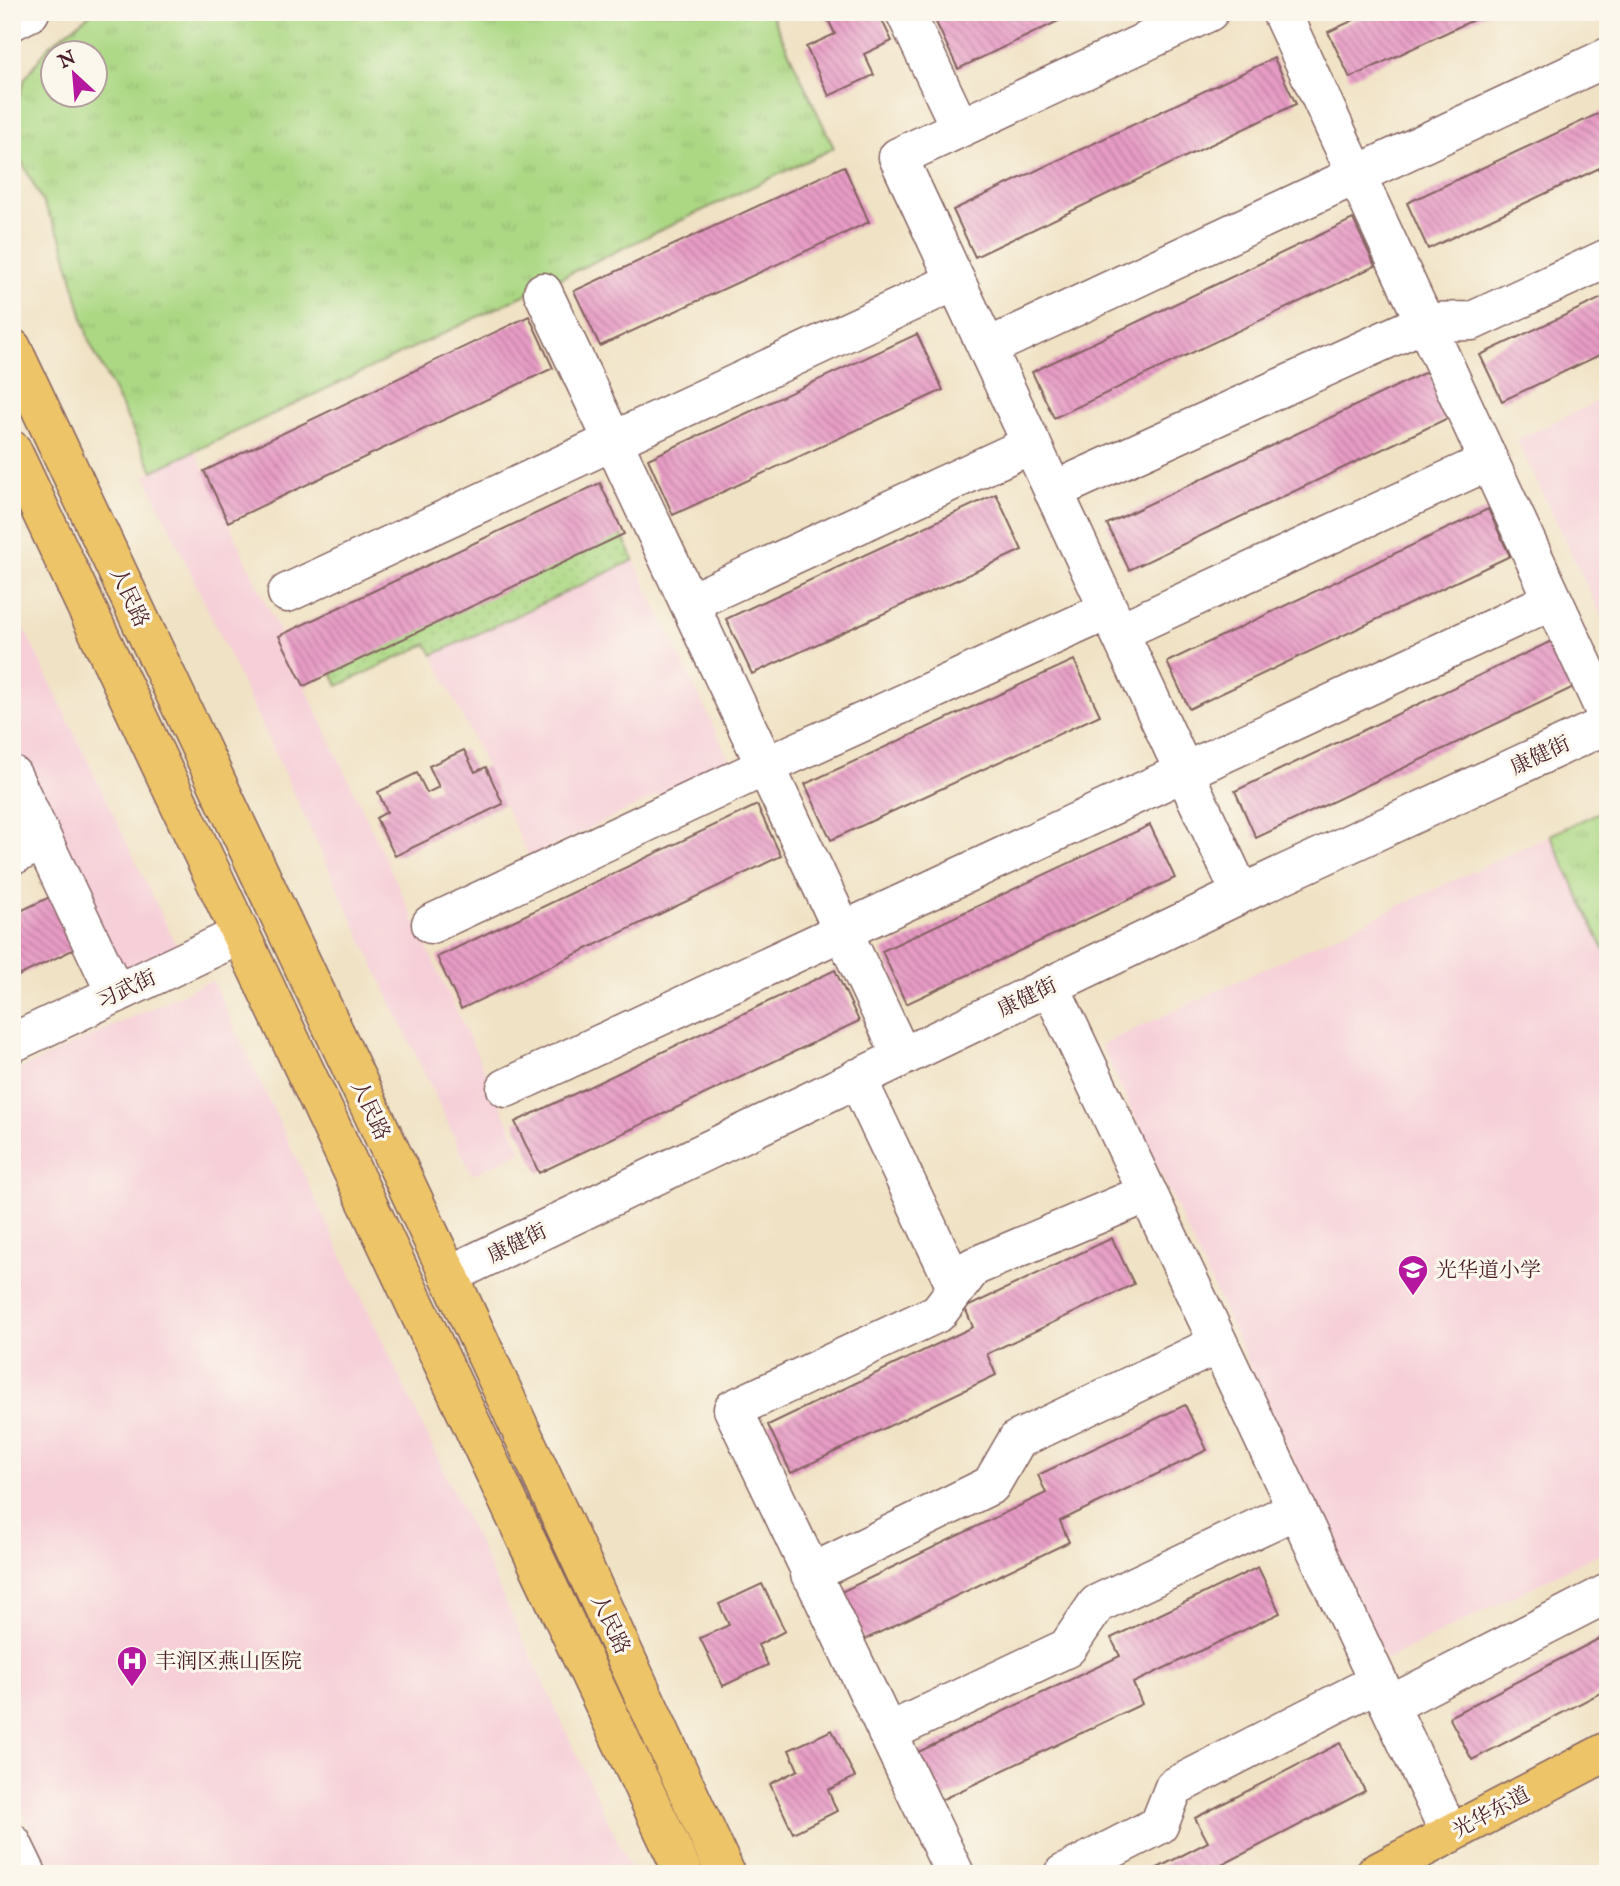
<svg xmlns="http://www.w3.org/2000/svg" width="1620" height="1886" font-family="'IM FELL English','Noto Serif SC',serif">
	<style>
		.built { fill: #f6cfd8 }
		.park { fill: url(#park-tufts); stroke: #7b7c58; stroke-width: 2; fill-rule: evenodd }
		.garden { fill: url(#garden-dots); stroke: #7b7c58; stroke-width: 2 }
		.building { fill: url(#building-back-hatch) }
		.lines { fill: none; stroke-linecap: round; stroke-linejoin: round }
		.minor-casing { stroke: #846361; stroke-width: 41 }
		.major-casing { stroke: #846361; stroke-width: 41 }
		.minor { stroke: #fff; stroke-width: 38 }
		.major { stroke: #eec469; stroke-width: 38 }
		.labels { text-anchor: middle; stroke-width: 6; stroke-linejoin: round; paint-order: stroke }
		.street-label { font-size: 21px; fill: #4a1f2b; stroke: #fbf7ec }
		.poi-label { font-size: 21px; fill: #4a1f2b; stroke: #fbf7ec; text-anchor: start }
	</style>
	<defs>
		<pattern id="park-tufts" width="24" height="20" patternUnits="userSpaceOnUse" patternTransform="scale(1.75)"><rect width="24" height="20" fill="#acd884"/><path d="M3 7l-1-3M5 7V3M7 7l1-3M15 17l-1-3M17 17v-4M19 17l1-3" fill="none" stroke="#96b972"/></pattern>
		<pattern id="garden-dots" width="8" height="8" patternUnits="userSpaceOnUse" patternTransform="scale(1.75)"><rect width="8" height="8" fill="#acd884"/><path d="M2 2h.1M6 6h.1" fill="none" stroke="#96b972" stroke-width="1.8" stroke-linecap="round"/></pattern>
		<pattern id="building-back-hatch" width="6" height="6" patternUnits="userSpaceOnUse" patternTransform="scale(1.75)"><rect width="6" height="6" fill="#e79bc5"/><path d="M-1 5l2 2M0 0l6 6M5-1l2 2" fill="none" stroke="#bd7ea0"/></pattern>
	</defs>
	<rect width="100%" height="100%" fill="#fbf7ec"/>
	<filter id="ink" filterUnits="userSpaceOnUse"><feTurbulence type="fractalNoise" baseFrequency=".0143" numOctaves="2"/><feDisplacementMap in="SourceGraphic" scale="14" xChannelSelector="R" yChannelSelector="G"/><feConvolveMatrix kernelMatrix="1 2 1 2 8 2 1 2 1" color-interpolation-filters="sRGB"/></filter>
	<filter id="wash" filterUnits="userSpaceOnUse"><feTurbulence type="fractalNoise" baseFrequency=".00686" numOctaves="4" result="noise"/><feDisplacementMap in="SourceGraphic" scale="28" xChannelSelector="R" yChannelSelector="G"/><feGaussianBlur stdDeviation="1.57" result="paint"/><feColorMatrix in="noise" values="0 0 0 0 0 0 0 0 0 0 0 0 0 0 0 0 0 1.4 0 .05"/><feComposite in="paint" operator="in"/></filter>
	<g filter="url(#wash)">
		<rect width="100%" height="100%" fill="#f0e2c4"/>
		<path class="built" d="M1608,396V630L1517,440Z
			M195,451L522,1151L472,1175L145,475Z
			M634,560L730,761L529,857L433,655Z
			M12,603L176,945L112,975L12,759Z
			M1608,808V1549L1386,1660L1101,1045Z
			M212,980L493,1575L633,1874H51L12,1789V1073Z"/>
		<path class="park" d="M93,12H770L834,148L153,471L89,341L62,240L17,152L14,115L24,80L49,46ZM52,52H94V94H52Z
			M1608,808V958L1550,835Z"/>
		<path class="garden" d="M620,531L634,560L433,655L427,644L338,686L330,669Z"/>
		<g id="blocks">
			<path class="building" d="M827,12H878L892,41L864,54L874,75L829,96L806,47L835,34L825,13Z
				M946,12H1077L958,69L934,18Z
				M1371,12H1490L1350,78L1328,32Z
				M1274,58L1296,104L975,257L953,210Z
				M1608,109V164L1428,249L1407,203Z
				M844,166L869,222L600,346L574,291Z
				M1353,219L1375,266L1054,418L1032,372Z
				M1608,295V351L1502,401L1480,355Z
				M529,316L553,368L228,522L204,471Z
				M917,334L943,390L673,515L648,459Z
				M1428,371L1450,417L1129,570L1107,524Z
				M600,483L624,534L304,686L279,636Z
				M996,494L1022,550L752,674L726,619Z
				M1488,509L1510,556L1189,709L1167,662Z
				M1556,639L1578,685L1256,838L1235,791Z
				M1074,660L1100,715L831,840L805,784Z
				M464,750L475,772L486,767L503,804L395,856L376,818L387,812L378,792L417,773L427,793L439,787L429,766Z
				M757,805L781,856L461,1009L437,957Z
				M1150,825L1175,878L906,1004L882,951Z
				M56,894L81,946L12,979V915Z
				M835,970L859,1021L539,1173L515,1122Z
				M1112,1238L1134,1284L987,1354L996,1375L791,1473L768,1425L973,1327L965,1308Z
				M1185,1405L1207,1450L1060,1521L1069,1542L864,1640L841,1592L1046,1493L1038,1475Z
				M1258,1567L1280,1613L1133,1683L1142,1704L937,1802L914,1754L1120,1656L1111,1638Z
				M762,1584L785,1631L758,1645L768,1665L723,1686L700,1638L729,1625L719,1604Z
				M1608,1634V1689L1472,1760L1449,1717Z
				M832,1730L855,1777L828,1790L837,1811L793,1833L770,1784L798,1770L789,1750Z
				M1340,1743L1365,1791L1220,1866L1224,1874H1146L1208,1842L1195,1818Z"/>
		</g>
	</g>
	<g filter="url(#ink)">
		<use href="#blocks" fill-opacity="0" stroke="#846361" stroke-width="2"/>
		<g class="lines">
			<g class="minor-casing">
				<path id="minor" d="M905,12L960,128
					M1209,12L898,157L1241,894
					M1281,12L1608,718
					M12,21L30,12
					M543,292L902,1057
					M987,348L1608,57
					M1053,491L1425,322L1472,321L1608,258
					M287,593L956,281
					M689,603L1032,444
					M1119,632L1489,461
					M12,775L116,994
					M12,856L43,840
					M431,924L766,766L1109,610
					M1050,986L1450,1834
					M12,1043L240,935
					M857,1078L956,1287
					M506,1088L1553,600
					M449,1275L1241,894L1608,724
					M810,1574L991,1485L1017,1440L1218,1344
					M1390,1705L1608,1593
					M887,1733L1067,1648L1097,1604L1297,1509
					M12,1843L27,1874
					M955,1874L733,1409L938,1313L973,1267L1148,1193
					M1063,1874L1159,1825L1174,1787L1378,1682"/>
			</g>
			<g class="major-casing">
				<path id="major" d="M12,348L449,1275L726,1874
					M12,450L684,1874
					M1374,1874L1608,1751"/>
			</g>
			<use href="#minor" class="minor"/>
			<use href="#major" class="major"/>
		</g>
	</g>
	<defs>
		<g id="school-pin" transform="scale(1.575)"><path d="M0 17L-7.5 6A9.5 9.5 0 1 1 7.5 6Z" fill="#b5179e" stroke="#fbf7ec"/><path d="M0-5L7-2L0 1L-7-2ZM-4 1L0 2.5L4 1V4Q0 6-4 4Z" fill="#fff"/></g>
		<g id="hospital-pin" transform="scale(1.575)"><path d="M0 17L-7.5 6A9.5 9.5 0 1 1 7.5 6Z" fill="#b5179e" stroke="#fbf7ec"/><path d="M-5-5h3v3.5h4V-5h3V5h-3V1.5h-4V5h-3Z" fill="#fff"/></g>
	</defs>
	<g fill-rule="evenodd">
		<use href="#school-pin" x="1413" y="1270"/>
		<use href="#hospital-pin" x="132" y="1661"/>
	</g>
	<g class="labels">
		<g class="street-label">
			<text transform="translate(130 597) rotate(65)" y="7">人民路</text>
			<text transform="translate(1540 755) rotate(-25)" y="7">康健街</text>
			<text transform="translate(126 989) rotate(-25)" y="7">习武街</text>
			<text transform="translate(1027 997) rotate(-26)" y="7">康健街</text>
			<text transform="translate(371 1110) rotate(65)" y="7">人民路</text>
			<text transform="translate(517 1243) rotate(-26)" y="7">康健街</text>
			<text transform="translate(611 1624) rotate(65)" y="7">人民路</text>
			<text transform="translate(1491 1812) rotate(-28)" y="7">光华东道</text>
		</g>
		<g class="poi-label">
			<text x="1436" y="1277">光华道小学</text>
			<text x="155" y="1668">丰润区燕山医院</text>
		</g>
	</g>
	<rect width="1620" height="1886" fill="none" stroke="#fbf7ec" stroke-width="42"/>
	<g transform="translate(74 74) rotate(334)"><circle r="33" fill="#fbf7ec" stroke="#b4a19f" stroke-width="2"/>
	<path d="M0-5L12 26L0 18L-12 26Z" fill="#b5179e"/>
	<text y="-10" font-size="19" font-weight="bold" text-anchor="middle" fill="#4a1f2b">N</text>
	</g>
</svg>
